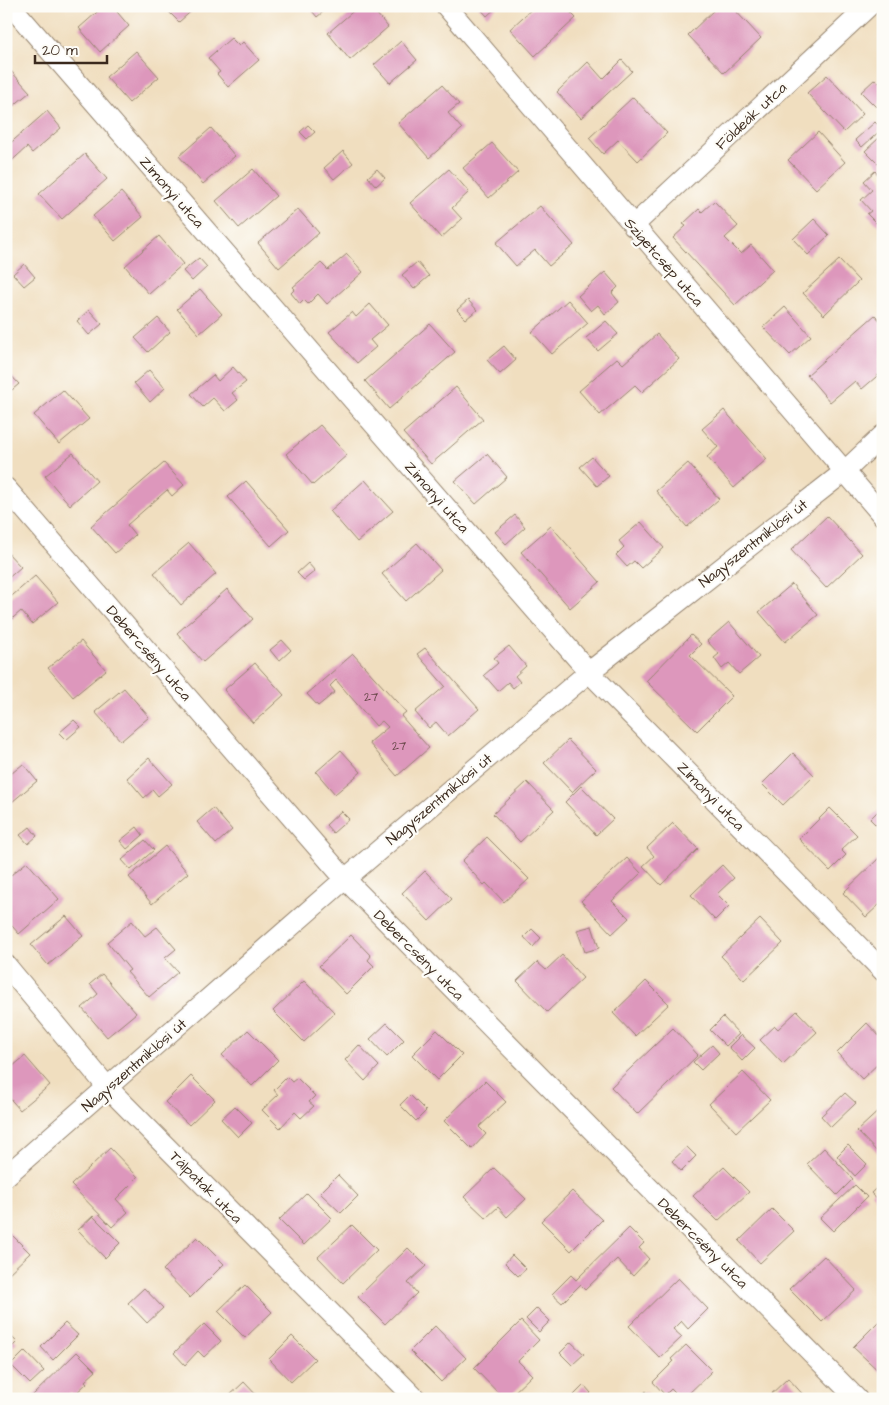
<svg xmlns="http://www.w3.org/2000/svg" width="889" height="1405" font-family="'Architects Daughter',sans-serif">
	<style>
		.building { fill: #dd97bc }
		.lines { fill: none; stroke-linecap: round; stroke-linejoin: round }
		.minor-casing { stroke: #96846e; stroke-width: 22 }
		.minor { stroke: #fff; stroke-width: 20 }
		.labels { text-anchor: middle; stroke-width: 4.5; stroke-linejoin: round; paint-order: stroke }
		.number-label { font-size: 12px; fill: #644546 }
		.street-label { font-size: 15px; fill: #3b2a1e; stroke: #fdfcf7 }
	</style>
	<rect width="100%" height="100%" fill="#fdfcf7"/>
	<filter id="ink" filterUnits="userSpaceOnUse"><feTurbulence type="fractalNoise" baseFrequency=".02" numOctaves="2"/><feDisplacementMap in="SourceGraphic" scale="10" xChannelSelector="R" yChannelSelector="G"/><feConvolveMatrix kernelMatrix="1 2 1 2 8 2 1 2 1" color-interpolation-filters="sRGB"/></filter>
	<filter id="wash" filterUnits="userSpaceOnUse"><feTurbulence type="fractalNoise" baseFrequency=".0096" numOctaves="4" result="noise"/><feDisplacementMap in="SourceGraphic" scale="20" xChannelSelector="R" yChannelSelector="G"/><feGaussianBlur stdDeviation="1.12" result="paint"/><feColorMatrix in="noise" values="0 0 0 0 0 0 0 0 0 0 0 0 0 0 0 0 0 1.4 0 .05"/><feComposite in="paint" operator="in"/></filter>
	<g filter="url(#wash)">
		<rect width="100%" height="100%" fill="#f0debf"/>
		<g id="blocks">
			<path class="building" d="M104,6H112L129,26L100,52L79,28Z
				M175,6H197L179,22L169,12Z
				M308,6H330L317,17Z
				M359,6H370L388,27L350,60L328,33Z
				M478,6H498L487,16Z
				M535,6H564L576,18L535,56L510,29Z
				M718,6H731L761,38L724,73L688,35Z
				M231,38L239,46L243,42L259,60L228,87L217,74L220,72L208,58Z
				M401,41L417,60L390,83L374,65Z
				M136,51L159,77L129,103L106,77Z
				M622,60L632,71L581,118L557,92L588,62L603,79Z
				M9,69L30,92L6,112V71Z
				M827,75L863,114L844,132L807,93Z
				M875,79L883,87V100L876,107L861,92Z
				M442,85L459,104L448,113L462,129L429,158L398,123Z
				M633,97L667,133L638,161L618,140L603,154L589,138Z
				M47,111L61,128L32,153L27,147L6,166V147Z
				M875,122L882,129L862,147L855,140Z
				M308,125L315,132L307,139L300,132Z
				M211,128L235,156L203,184L179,156Z
				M818,132L845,162L816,189L788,160Z
				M880,137L883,140V169L865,151Z
				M492,143L518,172L489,198L463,168Z
				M343,151L353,163L334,179L324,168Z
				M85,154L107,179L62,219L39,194Z
				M253,169L276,196L239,228L216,201Z
				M377,169L385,178L376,186L368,177Z
				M449,169L469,192L452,208L462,219L441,238L410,203Z
				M875,171L883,180V230L867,214L871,211L861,200L872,190L864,181Z
				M121,192L143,217L115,241L93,216Z
				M714,201L738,226L725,238L741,254L751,245L773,270L735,305L673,238L686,226L683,224L699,209L702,212Z
				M540,206L574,245L549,266L535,250L516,266L496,243Z
				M298,209L319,233L279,268L258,243Z
				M814,219L829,235L808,255L793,239Z
				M159,236L183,264L149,294L125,266Z
				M347,254L363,272L327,304L318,294L308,304L304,300L300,304L291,293L295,289L293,287L321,263L328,270Z
				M199,258L207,267L192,281L183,271Z
				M839,260L859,281L824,315L803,293Z
				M417,262L429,276L414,289L402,275Z
				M24,264L35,277L24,286L13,274Z
				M605,272L618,287L612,293L619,302L605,314L598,305L591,311L578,296Z
				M200,289L222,314L199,334L177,309Z
				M468,300L477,310L466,319L457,310Z
				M568,300L588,323L552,354L532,332Z
				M370,304L388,325L370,340L376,347L357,363L329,332L352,312L356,317Z
				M785,307L811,336L790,355L763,327Z
				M89,310L102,324L89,335L77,321Z
				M875,315L883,324V357L879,359L883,363V371L862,389L855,381L830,402L807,375Z
				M158,318L170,332L148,352L135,338Z
				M606,321L618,334L598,351L586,338Z
				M430,324L455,352L389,409L365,381Z
				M657,334L679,359L642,392L635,385L600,415L579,391L617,358L623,364Z
				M504,346L516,360L500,374L487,360Z
				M233,367L246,382L232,393L238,400L225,411L213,398L203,407L191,394L213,375L218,381Z
				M6,370L19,384L6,395Z
				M149,370L165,388L150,402L134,383Z
				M456,387L483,419L431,464L403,433Z
				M63,390L89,419L59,444L34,415Z
				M724,410L767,459L734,488L707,457L718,447L702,429Z
				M320,425L347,455L313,485L286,454Z
				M73,453L97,481L70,505L45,476Z
				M487,454L507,477L476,504L455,481Z
				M592,457L609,476L597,486L580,467Z
				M164,463L184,485L172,496L167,490L127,525L135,535L115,553L91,526Z
				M688,463L719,499L687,527L656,491Z
				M365,480L393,511L357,542L330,511Z
				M246,481L289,530L271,546L228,497Z
				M515,515L525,527L506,544L495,532Z
				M827,516L862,554L826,588L791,550Z
				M641,522L664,548L641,568L634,561L627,567L616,555L624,547L619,541Z
				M551,526L600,582L570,608L521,552Z
				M189,543L216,574L181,605L154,573Z
				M417,543L441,570L406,601L382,574Z
				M6,551L21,567L6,580Z
				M308,563L315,571L304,580L297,573Z
				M35,576L58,602L32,624L21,611L6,624V601Z
				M792,584L818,615L785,642L759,612Z
				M227,589L253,619L203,662L177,633Z
				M729,622L759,657L739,674L729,663L722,669L714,658L719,654L707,641Z
				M691,635L701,644L690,655L732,696L697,731L646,681Z
				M282,640L291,650L279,661L270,650Z
				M81,641L106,670L73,697L48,668Z
				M509,646L526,666L515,676L520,682L513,688L508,682L498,691L484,675L498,663L494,658Z
				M425,648L479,709L448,736L436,722L429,728L415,712L445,686L417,654Z
				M353,654L406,712L401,716L429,748L397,776L369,743L388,727L382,721L376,726L336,680L330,686L335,692L318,706L307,694Z
				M255,663L284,695L253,723L224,690Z
				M124,688L149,717L121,741L95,712Z
				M74,720L81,727L66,740L59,733Z
				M568,740L596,769L572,792L544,763Z
				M341,750L361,772L335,794L316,772Z
				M793,753L814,775L783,805L762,784Z
				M149,758L172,784L158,796L153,790L144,798L127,778Z
				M23,764L37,781L6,807V778Z
				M527,782L554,810L520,842L493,814Z
				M581,786L613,819L596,835L565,802Z
				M883,806V832L870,819Z
				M213,808L232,830L216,844L197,822Z
				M830,808L857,835L841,850L846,855L830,871L799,839Z
				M341,811L349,819L333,833L326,825Z
				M673,823L698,849L661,885L643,866L654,856L647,848Z
				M30,827L37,836L28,844L20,835Z
				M137,827L143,835L127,849L120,841Z
				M487,837L529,879L504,902L486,883L484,885L462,861Z
				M145,840L154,850L131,870L122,860Z
				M165,846L188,873L152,904L129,877Z
				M883,854V906L880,904L866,917L843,893Z
				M627,858L641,873L612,901L629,918L612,934L581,901Z
				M27,862L59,899L19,934L6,919V879Z
				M722,865L734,878L717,894L729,906L715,920L691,895Z
				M425,871L452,899L429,921L402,893Z
				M66,916L83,936L48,965L31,945Z
				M760,919L783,943L744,980L721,956Z
				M132,921L145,936L157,927L176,949L165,958L178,972L149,997L127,972L130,970L107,942Z
				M592,926L599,948L585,952L577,930Z
				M532,929L541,938L533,947L524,937Z
				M351,935L371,956L368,960L374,966L346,994L319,966Z
				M562,955L583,978L547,1012L517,981L537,962L546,970Z
				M102,974L136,1013L107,1037L82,1008L98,994L90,984Z
				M304,981L335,1013L304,1042L273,1011Z
				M646,981L669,1004L635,1036L613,1013Z
				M797,1011L817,1032L783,1064L760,1040L775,1026L778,1029Z
				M723,1017L739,1034L726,1046L710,1030Z
				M387,1023L404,1040L387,1057L370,1039Z
				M867,1023L883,1040V1059L862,1079L837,1053Z
				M673,1028L698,1055L637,1114L611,1087Z
				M248,1030L278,1060L252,1086L222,1055Z
				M437,1030L462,1055L437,1080L412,1055Z
				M741,1035L755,1048L742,1061L729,1047Z
				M359,1045L379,1066L365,1081L345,1060Z
				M712,1045L719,1053L701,1070L693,1062Z
				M25,1056L50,1085L20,1110L6,1094V1072Z
				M743,1072L770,1100L736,1132L709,1104Z
				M191,1076L215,1100L189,1125L165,1102Z
				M287,1077L292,1082L297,1078L315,1096L309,1102L314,1106L301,1118L295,1112L280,1128L262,1110L278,1095L274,1090Z
				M485,1081L506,1102L479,1127L486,1134L472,1149L444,1121Z
				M845,1093L856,1103L831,1127L821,1116Z
				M410,1095L426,1111L416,1121L400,1105Z
				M235,1106L252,1123L238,1137L221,1119Z
				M883,1107V1158L857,1131Z
				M848,1145L867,1164L855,1176L837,1156Z
				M687,1147L696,1156L681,1171L672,1161Z
				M110,1148L138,1177L116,1199L128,1212L112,1227L71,1185Z
				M824,1148L853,1179L837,1195L807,1164Z
				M724,1167L749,1192L718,1221L693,1196Z
				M494,1168L526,1199L507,1217L498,1207L486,1218L464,1197Z
				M338,1175L358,1196L341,1213L320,1193Z
				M883,1182V1206L871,1193Z
				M855,1185L867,1197L833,1231L820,1218Z
				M572,1191L602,1220L571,1251L541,1221Z
				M307,1193L332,1218L304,1245L279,1220Z
				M772,1209L794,1231L760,1263L739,1241Z
				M93,1216L120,1243L105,1258L78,1230Z
				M352,1225L377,1250L343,1283L318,1257Z
				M629,1228L644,1243L639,1248L649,1259L633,1276L617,1259L585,1290L580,1285L562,1303L552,1294L571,1275L576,1280Z
				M6,1229L30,1253L6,1276Z
				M197,1237L224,1264L190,1298L163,1270Z
				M408,1248L426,1266L408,1283L417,1293L385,1324L358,1297Z
				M512,1255L526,1269L518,1276L505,1263Z
				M824,1256L856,1290L822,1322L789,1289Z
				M678,1278L708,1309L688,1329L681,1321L673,1329L682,1337L660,1358L629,1326Z
				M245,1285L272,1312L245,1338L218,1311Z
				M144,1288L163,1308L147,1323L128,1303Z
				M537,1308L550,1321L539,1332L526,1319Z
				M881,1319L883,1321V1375L853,1347Z
				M521,1321L539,1340L518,1361L532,1375L507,1399H504L474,1368Z
				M65,1323L78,1335L53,1360L41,1347Z
				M204,1324L221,1341L204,1357L198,1351L185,1365L174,1353Z
				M435,1326L466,1358L441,1382L410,1351Z
				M6,1332L17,1342L6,1353Z
				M292,1336L315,1359L291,1382L269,1359Z
				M571,1342L584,1354L572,1365L560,1353Z
				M686,1345L712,1371L683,1399H681L671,1389L665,1395L653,1382L674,1361L671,1359Z
				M25,1351L44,1371L30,1384L11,1365Z
				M77,1352L96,1371L85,1381L87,1383L73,1396L71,1393L65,1399H29Z
				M788,1378L807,1399H766Z
				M244,1382L260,1399H226Z
				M584,1385L591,1393L585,1399H578L574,1395Z
				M646,1391L653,1399H638Z"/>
		</g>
	</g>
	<g filter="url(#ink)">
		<use href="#blocks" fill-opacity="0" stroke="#96846e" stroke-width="1"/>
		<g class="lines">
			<g class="minor-casing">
				<path id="minor" d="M11,6L589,672L883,971
					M446,6L883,516
					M633,226L869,6
					M6,488L345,879L857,1399
					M6,965L108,1088L416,1399
					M6,1176L345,879L589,672L844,472L883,435"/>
			</g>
			<use href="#minor" class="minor"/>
		</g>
	</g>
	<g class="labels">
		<g class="number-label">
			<text x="371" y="701">27</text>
			<text x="399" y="750">27</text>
		</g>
		<g class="street-label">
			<text transform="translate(751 116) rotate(-43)" y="5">Földeák utca</text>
			<text transform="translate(172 192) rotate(49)" y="5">Zimonyi utca</text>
			<text transform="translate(664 262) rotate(49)" y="5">Szigetcsép utca</text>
			<text transform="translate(437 497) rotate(49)" y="5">Zimonyi utca</text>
			<text transform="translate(753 543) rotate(-38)" y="5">Nagyszentmiklósi út</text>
			<text transform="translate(149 653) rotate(49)" y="5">Debercsény utca</text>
			<text transform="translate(711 796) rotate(46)" y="5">Zimonyi utca</text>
			<text transform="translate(439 799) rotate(-40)" y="5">Nagyszentmiklósi út</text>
			<text transform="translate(419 955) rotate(45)" y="5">Debercsény utca</text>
			<text transform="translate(134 1065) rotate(-41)" y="5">Nagyszentmiklósi út</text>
			<text transform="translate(206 1187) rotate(45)" y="5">Tálpatak utca</text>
			<text transform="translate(703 1243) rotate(45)" y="5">Debercsény utca</text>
		</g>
	</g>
	<rect width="889" height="1405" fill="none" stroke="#fdfcf7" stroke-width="25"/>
	<path d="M35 55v8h72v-8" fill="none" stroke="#3b2a1e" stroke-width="2.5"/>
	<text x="42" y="55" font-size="15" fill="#3b2a1e" stroke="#fdfcf7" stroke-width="4" paint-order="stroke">20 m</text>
</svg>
